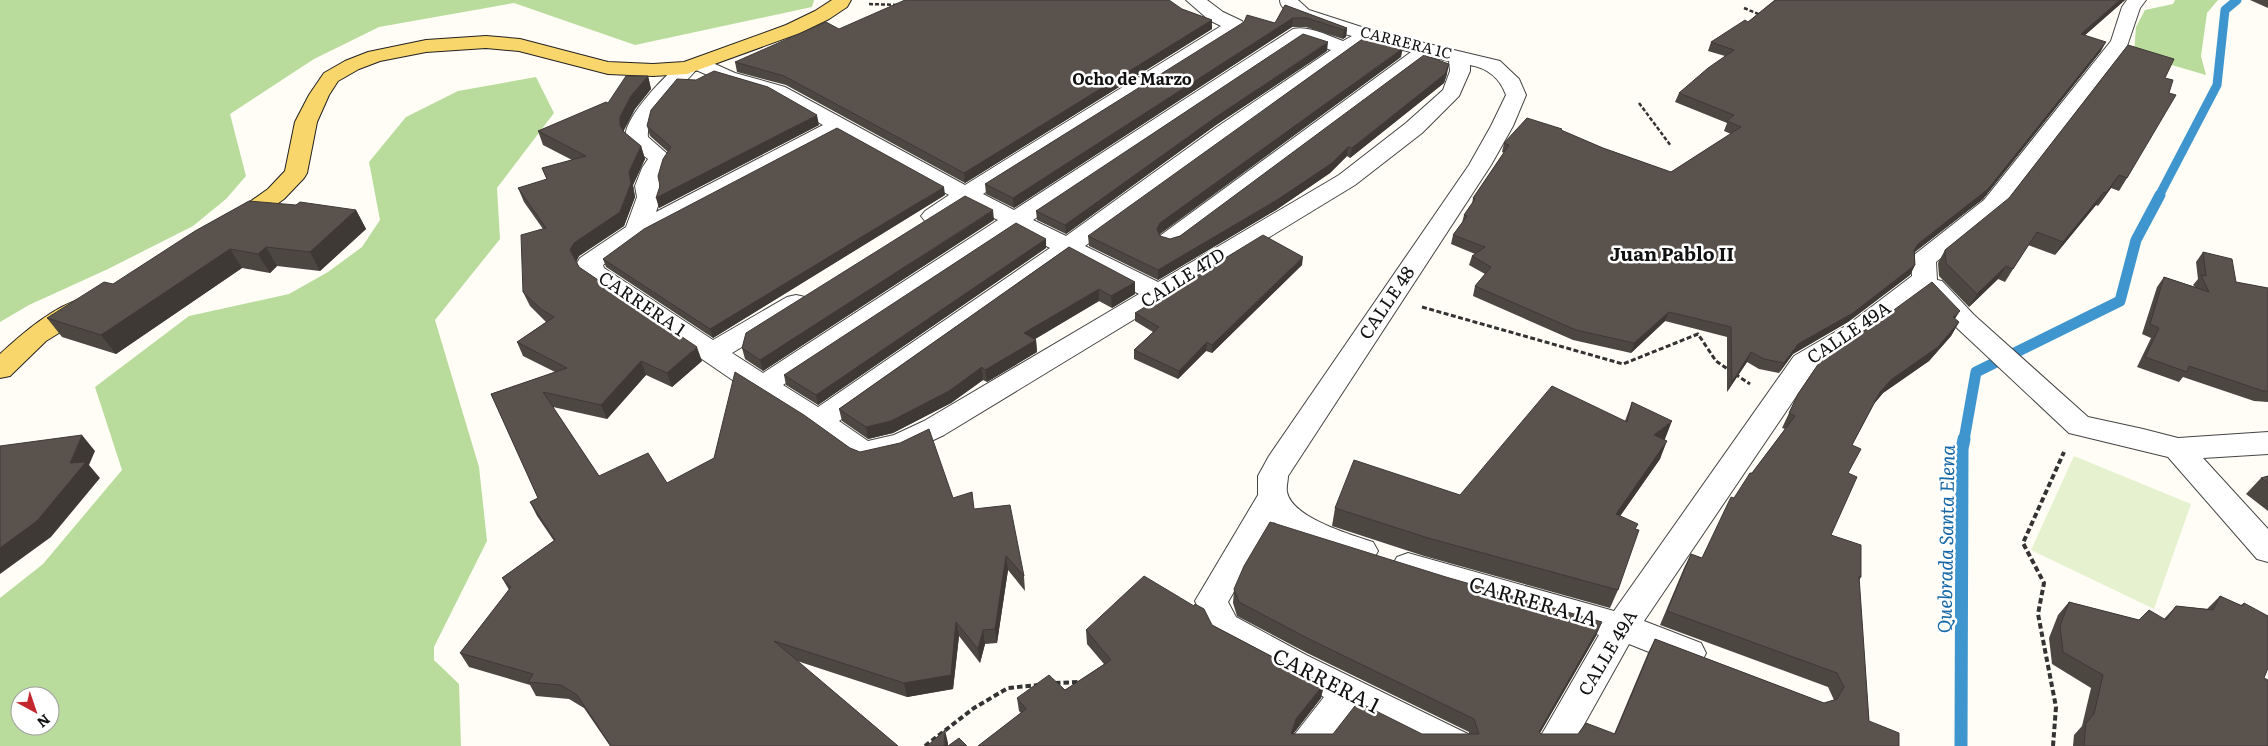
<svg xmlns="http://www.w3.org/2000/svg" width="2268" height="746" font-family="Literata,serif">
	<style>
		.forest { fill: #b9dc9c; fill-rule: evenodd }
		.pitch { fill: #e6f2cf }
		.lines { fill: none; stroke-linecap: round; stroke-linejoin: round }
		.stream-far2 { stroke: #3f96cf; stroke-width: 9 }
		.stream-far1 { stroke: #3f96cf; stroke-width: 11 }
		.stream { stroke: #3f96cf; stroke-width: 13 }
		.minor-casing { stroke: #444; stroke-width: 2 }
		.major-casing { stroke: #222; stroke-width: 2 }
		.path-far2 { stroke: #333; stroke-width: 2.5; stroke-dasharray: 4 2; stroke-linecap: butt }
		.path-far1 { stroke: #333; stroke-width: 3; stroke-dasharray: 5 2.5; stroke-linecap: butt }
		.path { stroke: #333; stroke-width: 4; stroke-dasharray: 5.5 3; stroke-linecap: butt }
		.minor { fill: #fff; fill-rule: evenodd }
		.major { fill: #f9d66b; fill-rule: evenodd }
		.wall { fill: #4d4742 }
		.shaded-wall { fill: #3f3936 }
		.building { fill: #5a524d; stroke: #3f3936 }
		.labels { text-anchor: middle; stroke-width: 5; stroke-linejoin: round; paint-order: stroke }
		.far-street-label { font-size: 15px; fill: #111; stroke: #fff }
		.far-neighbourhood-label { font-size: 16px; font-weight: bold; fill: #111; stroke: #fff }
		.street-label { font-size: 18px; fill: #111; stroke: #fff }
		.neighbourhood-label { font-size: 19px; font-weight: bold; fill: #111; stroke: #fff }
		.water-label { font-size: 19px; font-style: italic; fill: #1768a6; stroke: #fff }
		.near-street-label { font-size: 21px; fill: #111; stroke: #fff }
	</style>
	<rect width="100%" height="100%" fill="#fffdf5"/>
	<path class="forest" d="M0,0H814L812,7L635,45L514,3L379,27L314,59L230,114L246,176L226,199L193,226L108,269L29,305L0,322Z
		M2175,0H2218L2207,13L2201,56L2206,75L2134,54L2136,27L2145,10L2173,4Z
		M536,77L554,113L497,188L500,239L435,320L479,467L487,541L434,647V660L459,684L461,746H0V598L43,564L122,470L95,387L189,316L289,294L328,272L362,247L380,220L369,162L406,117L458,91ZM20,696H50V726H20Z"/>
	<path class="pitch" d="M2074,456L2191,504L2154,609L2031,550Z"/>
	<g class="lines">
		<path class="stream-far2" d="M2159,196L2217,85L2225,10L2237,0"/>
		<path class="stream-far1" d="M1964,440L1976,372L2120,301L2136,240L2160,195"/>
		<path class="stream" d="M1961,746L1962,449L1964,439"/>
		<g class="minor-casing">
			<path id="minor" d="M1186,0H1207L1223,12L1242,21L1245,25L1242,29L1185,67L1128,100L983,194L1014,210L1293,29C1309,25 1329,36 1343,41L1352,36C1336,31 1280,19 1280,0H1298L1309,10L1374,31L1500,61L1519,79L1526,95L1513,126L1491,165L1288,476C1288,481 1286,487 1287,492C1292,518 1352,535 1373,542L1378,551L1373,560C1370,561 1365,564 1362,564C1346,564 1285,534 1274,522L1228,602L1236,617L1306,655L1468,734L1473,746H1419L1354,713L1330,746H1290L1295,734L1324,697L1212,637L1195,601L1258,495V476L1269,456L1469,165L1491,126L1506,95C1500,78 1487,68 1470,65V71L1459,96L1422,133L1355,185L944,435L902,455L864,464L854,461L809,428L731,379L585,279L577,263L580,258L626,227L637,197L635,186L642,168L648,159C642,154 628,147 626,138C621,121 665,75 679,65C682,62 686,62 690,63L692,60L699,58L706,60L735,73L785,87L965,185L1221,26L1209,20ZM1302,40L1331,50L1217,127L1066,236L1033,220ZM1367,41L1411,52L1161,235L1158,240L1161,245L1170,247L1179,245L1430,57L1449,61L1450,71L1443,90L1406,123L1339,175L1158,282L1085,246L1233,137L1353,53ZM696,70L721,81L771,95L823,125L656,212L661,197L659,186L664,169L672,158L648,137C645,113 682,88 696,70ZM839,134L949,195L925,211L921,216L925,221C941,225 953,213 967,205L998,220L763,373L732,353L805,309L809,303L805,297L796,295L787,297L713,340L604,268L603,265L646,236ZM1017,230L1050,248L818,407L783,385ZM1069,257L1139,294L924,421L894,435L868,441L839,421Z
				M2127,0H2146L2140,8L2127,46L2000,210L1936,262L1937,280L1942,281L1974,315L2088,417L2143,429L2178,438L2268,432V454L2203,458L2268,529V562L2257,559L2168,457L2069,433L1956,327L1924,292L1867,336L1814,370L1644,621L1701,643L1706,653L1701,663L1689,668L1629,644L1572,746H1535L1599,635L1397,575L1392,566L1397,557L1408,553L1614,611L1794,356L1849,324L1912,276L1911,260L1914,255L1984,200L2111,41L2122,7Z"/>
		</g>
		<g class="major-casing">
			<path id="major" d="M832,0H851L847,7L829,19L800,33L687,74L653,76L608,74L519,51L486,48L426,52L380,61L359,69L338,81L329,95L317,122L307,173L304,178L284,199L243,228L235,230L227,228L223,223L227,218L268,189L285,171L295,122L309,95L324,73L345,61L368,52L426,40L486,36L520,39L608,62L653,64L684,62L786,25L815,11Z
				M84,298L93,300L97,306L93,312L46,341L10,376L0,378V354C23,333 54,306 84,298Z"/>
		</g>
		<path class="path-far2" d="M869,4L898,5
			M1744,8L1761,15
			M1639,103L1671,146"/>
		<path class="path-far1" d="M1422,307L1623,364L1698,334L1716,361L1729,370
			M1735,374L1750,384"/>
		<path class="path" d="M1055,683L1079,682
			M925,746L974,708L1008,688L1039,685
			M2053,746L2056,707L2038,614L2044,583L2023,543L2064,452"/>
		<use href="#minor" class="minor"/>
		<use href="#major" class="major"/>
	</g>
	<path class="wall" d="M1775,0H2125L2084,36L2101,51L1983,199L1915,252V265L1910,275L1848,322L1793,354L1779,373L1759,369L1747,362L1727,392V337L1665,321L1631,353L1573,340L1473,296L1475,286L1485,274L1469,265L1472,256L1475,254L1451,244L1453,235L1462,223L1464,215L1472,204L1473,198L1504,153L1502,152L1504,143L1562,131L1603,148L1671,172L1731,134L1724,131L1727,123L1675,102L1679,93L1725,56L1708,51L1711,42L1748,22Z
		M2250,0H2268V8Z
		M1285,5L1347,28L1346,37L1343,39L1306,27H1292L1014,208L986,194L985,184L1275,23Z
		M1182,9L1212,20V29L965,183L786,85L737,72L735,62L839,29Z
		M1327,51L1216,125L1066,234L1037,220L1036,211Z
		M1401,57L1159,235L1160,236L1170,239L1180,236L1447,74L1444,83L1350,158L1347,156L1330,173L1276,210L1158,280L1089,246L1088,236Z
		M648,76L651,89L635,109L624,130V133L641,146L645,159L633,185L635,197L624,226L579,256L576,262L579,267L702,361L672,387L646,375L607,419L553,407L599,476L667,483L850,448L974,509L1024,576L1025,591L1008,570L997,643L985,644L980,663L959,636L953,689L907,697L797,661L898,746H610L584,708L569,699L536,696L530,685L469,667L460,653L509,590L502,578L554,541L537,516L530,502L538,498L491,394L555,372L523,356L517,342L546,322L530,306L523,292L543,229L524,202L518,188L547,180L542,168L572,160L543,145L538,131L608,103Z
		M2165,78L2127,178L2119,191L2111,188L2098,206L2096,205L2055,255L2028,245L2005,282L1998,279L1969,307L1939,276L1938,263L1945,250Z
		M819,125L659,208L660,186L668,152L650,136L647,126Z
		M945,195L713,338L606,267L603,259Z
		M356,210L366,229L320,271L277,266L270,273L242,268L116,354L62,337L47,318L113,284Z
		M994,220L763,371L745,359L742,348Z
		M1046,239V248L818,405L786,385L784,375Z
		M1069,247L1135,294L1112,308L1099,301L1035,339L1036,340L1037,352L987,382L983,380L951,403L893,433L868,439L842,421L839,409Z
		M2203,252L2236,282L2268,288V402L2254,401L2183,377L2179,382L2137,367L2151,338L2142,334L2157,287L2164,277L2195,287L2193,285L2198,279L2196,262Z
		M1302,265L1212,353L1206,351L1178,379L1134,359V350L1153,332L1135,321V313Z
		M1955,319L1959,322L1951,336L1929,361L1883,393L1874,404L1852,445L1848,473L1831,535L1861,577L1859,581L1869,721L1899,746H978L1021,713L1019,711L1017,698L1065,690L1104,664L1087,644L1086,630L1212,625L1324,684L1321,698L1293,734H1469V732L1307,653L1237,616L1233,603L1234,589L1596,636L1540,733L1541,734H1614L1648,653L1655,639L1824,703L1834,700L1828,687L1660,625L1684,568L1691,554L1702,558L1734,498L1752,473L1785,429L1782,428L1798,394Z
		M1632,402L1665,439L1660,459L1620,516L1636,529L1618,590L1610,608L1424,556L1332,526L1335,508L1460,495L1625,421Z
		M2268,476V511L2246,494L2261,478Z
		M2220,596L2241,605L2244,603L2264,678L2268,746H2073L2074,735L2082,726L2091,688L2052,664L2049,638L2058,615L2069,602L2139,620L2164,619L2176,606L2207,609Z"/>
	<path class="shaded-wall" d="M2120,0H2125L2076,43L2081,34Z
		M1293,18L1292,27L1014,208L1013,198Z
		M1212,20V29L965,183L964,173Z
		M1347,28L1346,37L1343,39L1344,30Z
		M1328,42L1327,51L1216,125L1066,234L1065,225L1216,117Z
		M2106,42L2101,51L1983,199L1912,254L1918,244Z
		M1403,48L1401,57L1160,233L1156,239L1157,229L1160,223Z
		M1449,64L1447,74L1444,83L1350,158L1352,148Z
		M648,76L651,89L635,109L624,130V139L620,125V117L631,96Z
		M817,115L819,125L659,208L656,198Z
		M641,146L645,159L633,185L635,197L624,226L579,256L575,264L570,250L574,243L629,172Z
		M1348,147L1347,156L1330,173L1276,210L1158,280V270Z
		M2119,175L2111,188L2098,206L2106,193Z
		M944,187L945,195L713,338L710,329Z
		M2104,192L2096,205L2055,255L2063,242Z
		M356,210L366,229L320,271L310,252Z
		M993,210L994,220L763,371L760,360Z
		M1046,239V248L818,405L816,395Z
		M266,247L277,266L270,273L258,254Z
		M230,249L242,268L116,354L101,335Z
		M1303,257L1302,265L1212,353V345Z
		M1915,265L1910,275L1848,322L1793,354L1779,373L1784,363L1798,344Z
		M2006,266L1998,279L1969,307L1977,294Z
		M1135,282V294L1112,308L1111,296Z
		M1099,289V301L1025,345L1024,333Z
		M1960,311L1951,325L1953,317Z
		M1669,312L1665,321L1631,353L1634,343Z
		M1959,322L1951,336L1929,361L1883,393L1872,406L1880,392L1892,379Z
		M1036,340L1037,352L987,382L985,370Z
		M1207,342L1206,351L1178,379L1179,371Z
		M697,347L702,361L672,387L667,373Z
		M1751,352L1747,362L1727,392L1732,382Z
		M641,361L646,375L607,419L601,405Z
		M982,367L983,380L951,403L893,433L868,439L866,427Z
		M1672,421L1665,439L1647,453L1654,435Z
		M82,435L95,451L89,465L100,478L51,537L0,574V548L70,463Z
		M1667,441L1660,459L1609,532L1616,514Z
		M1006,556L1008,570L997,643L995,629Z
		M956,622L959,636L953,689L907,697L904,683Z
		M1602,622L1596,636L1533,745L1539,732Z
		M983,630L985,644L980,663L978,649Z
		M1324,684L1321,698L1294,733L1289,746L1291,734L1296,719Z
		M945,730L948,743V746H944Z"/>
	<path class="building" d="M905,0H1169L1182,9L1212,20L964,173L784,76L735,62L826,22L839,29Z
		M1775,0H2120L2081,34L2106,42L1988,189L1918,244L1914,250L1915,265L1853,313L1798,344L1784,363L1764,359L1751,352L1732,382L1731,327L1669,312L1634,343L1576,330L1475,286L1491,267L1472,256L1485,247L1453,235L1467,216L1464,215L1475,199L1473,198L1509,145L1504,143L1527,118L1562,129L1561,130L1603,148L1671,172L1741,127L1727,121L1734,115L1679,93L1708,68L1734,50L1711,42L1745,20L1748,22Z
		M1285,5L1347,28L1344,30L1307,18H1293L1013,198L985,184L1244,22L1247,15L1275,23Z
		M1303,34L1328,42L1216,117L1065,225L1036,211Z
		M1368,35L1403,48L1160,223L1157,229L1160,236L1170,239L1180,236L1424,55L1449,64L1445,74L1352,148L1348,147L1332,163L1277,200L1158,270L1088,236Z
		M2128,45L2174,59L2165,78L2173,80L2169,93L2176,95L2127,178L2119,175L2106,193L2104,192L2063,242L2037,232L2013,269L2006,266L1977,294L1946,263L1945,250L2009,198Z
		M714,71L768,87L817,115L656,198L660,186L658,176L663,159L671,147L647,126L651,110L677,79L696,80Z
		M626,76H648L631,96L620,117V125L624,132L641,146L629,172L631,183L620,212L574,243L570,250L579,267L697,347L667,373L641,361L601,405L543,392L599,476L648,453L667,483L714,458L735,372L804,415L850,448L860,452L900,443L929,429L953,498L972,492L974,509L1010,505L1024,576L1006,556L995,629L983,630L978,649L956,622L951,675L904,683L774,641L898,746H611L577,695L561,685L528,682L533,674L460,653L511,587L502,578L555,540L530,502L538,498L491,394L567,368L517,342L554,317L541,309L523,292L521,235L546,228L518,188L547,179L542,168L586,156L538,131L606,102L608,103Z
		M837,128L944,187L710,329L603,259L644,229Z
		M965,196L993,210L760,360L742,348L746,333Z
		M249,201L296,205L300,202L356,210L310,252L266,247L258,254L230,249L101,335L47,318L104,282L113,284L195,231Z
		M1016,223L1046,239L816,395L784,375Z
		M1263,235L1303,257L1212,345L1207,342L1179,371L1134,350L1159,327L1135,313Z
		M1069,247L1135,282L1111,296L1099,289L1024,333L1036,340L985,370L982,367L949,391L891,421L866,427L839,409Z
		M2203,252L2232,259L2236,282L2268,288V391H2263L2189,366L2187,372L2145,357L2159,328L2150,324L2164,277L2209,292L2201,275L2206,276Z
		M1932,282L1960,311L1953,317L1959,322L1938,347L1892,379L1880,392L1852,445L1861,449L1848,473L1857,477L1831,535L1861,545V577L1859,576L1869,721L1899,733V746H978L1026,709L1017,698L1049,675L1065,690L1111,660L1086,630L1144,576L1194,606L1195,604L1204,609L1212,625L1324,684L1296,719L1291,734H1333L1358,702L1422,734H1479L1474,719L1309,639L1239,602L1234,589L1244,566L1270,522L1446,577L1602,622L1539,732L1541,734H1578L1586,723L1615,734L1655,639L1824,703L1837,699L1844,687L1837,673L1667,611L1691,554L1702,558L1731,497L1734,498L1750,473H1752L1795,416L1789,413L1798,394L1823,357L1876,323Z
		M1552,386L1627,422L1632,402L1672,421L1654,435L1667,441L1616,514L1638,524L1635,529L1639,530L1618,590L1428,538L1335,508L1354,460L1460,495Z
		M82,435L70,463L86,462L37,521L0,548V446Z
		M2268,476V483L2261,478Z
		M2220,596L2242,606L2244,603L2268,616V668L2264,678L2268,680V746H2084L2086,723L2094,714L2103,675L2063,652L2060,626L2069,602L2139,620L2149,610L2166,620L2176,606L2213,610Z
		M945,730L944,746H927Z
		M959,738L967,746H948Z"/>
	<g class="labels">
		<g class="far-street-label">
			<text transform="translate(1406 43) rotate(14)" y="5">CARRERA 1C</text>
		</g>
		<g class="far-neighbourhood-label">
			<text x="1132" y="85">Ocho de Marzo</text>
		</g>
		<g class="street-label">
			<text transform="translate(1183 278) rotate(-32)" y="6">CALLE 47D</text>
			<text transform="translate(1387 303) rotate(-56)" y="6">CALLE 48</text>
			<text transform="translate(642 304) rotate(34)" y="6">CARRERA 1</text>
			<text transform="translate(1849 333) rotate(-34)" y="6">CALLE 49A</text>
			<text transform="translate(1608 653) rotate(-59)" y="6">CALLE 49A</text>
		</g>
		<g class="neighbourhood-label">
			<text x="1672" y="261">Juan Pablo II</text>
		</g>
		<g class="water-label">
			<text transform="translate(1946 539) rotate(-89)" y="7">Quebrada Santa Elena</text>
		</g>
		<g class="near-street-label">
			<text transform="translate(1533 602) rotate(16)" y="7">CARRERA 1A</text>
			<text transform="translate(1326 681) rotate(27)" y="7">CARRERA 1</text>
		</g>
	</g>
	<g transform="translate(35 711) rotate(140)"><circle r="24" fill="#ffffff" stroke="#a0a0a0"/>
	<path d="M0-4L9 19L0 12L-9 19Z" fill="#c4262e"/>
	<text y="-8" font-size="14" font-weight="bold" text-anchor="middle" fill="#111111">N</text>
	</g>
</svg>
